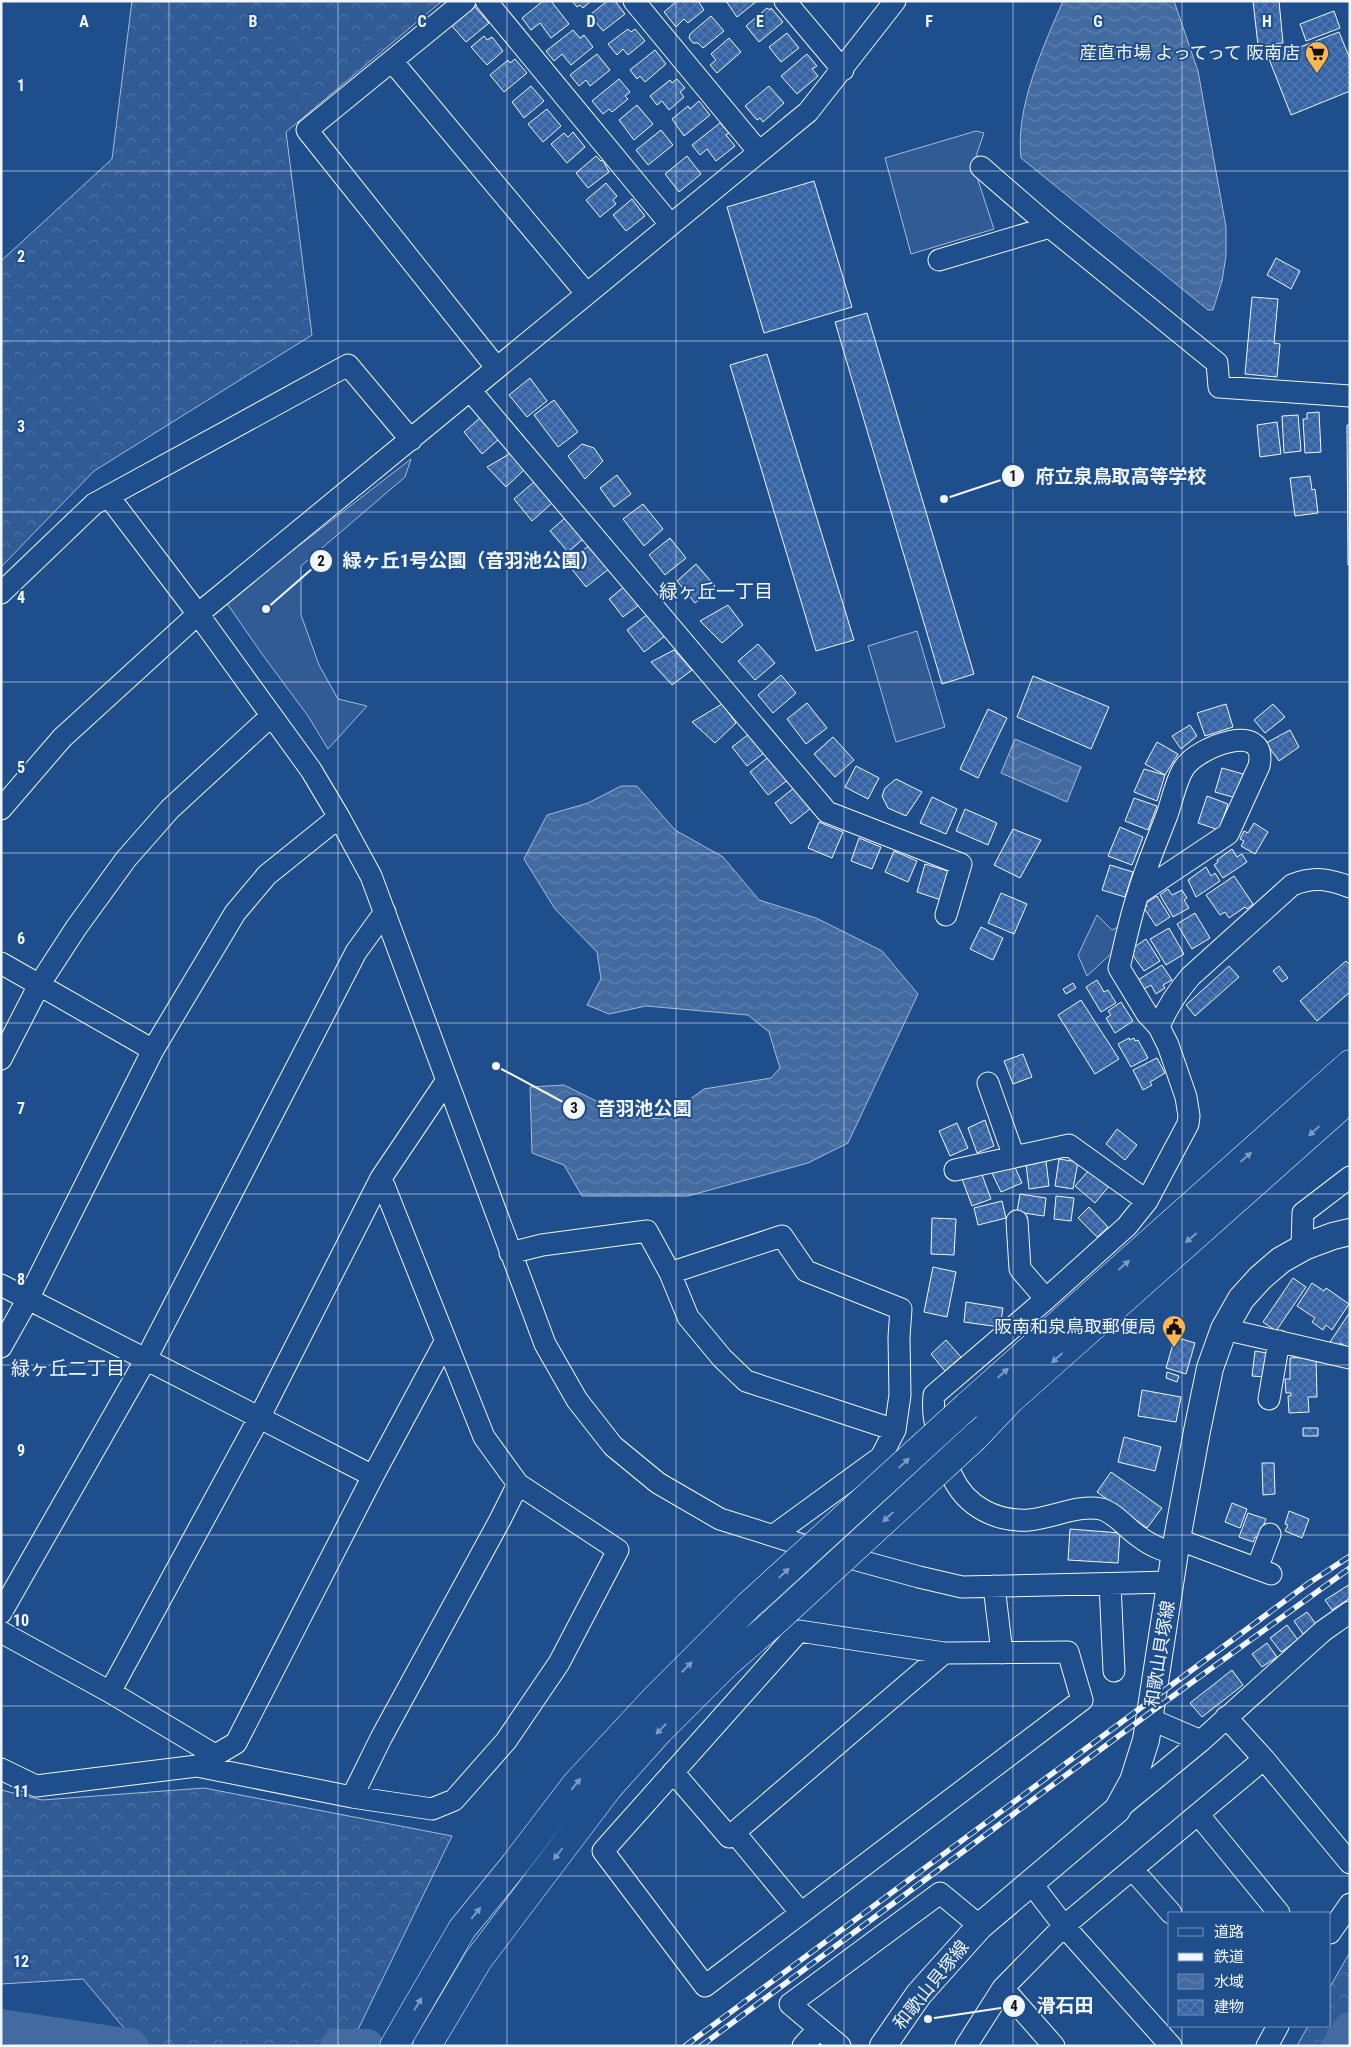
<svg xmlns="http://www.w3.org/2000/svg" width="1351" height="2047" font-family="'Roboto Condensed','Noto Sans JP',sans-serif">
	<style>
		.forest { fill: url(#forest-crowns); stroke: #a8bbd7 }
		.built { fill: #305b95; stroke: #a8bbd7 }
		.water { fill: url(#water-waves); stroke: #a8bbd7 }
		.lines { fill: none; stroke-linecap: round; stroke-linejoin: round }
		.river { stroke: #446ba0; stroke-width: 34 }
		.building { fill: url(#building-cross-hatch); stroke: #f2f6ff }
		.minor-casing { stroke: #f2f6ff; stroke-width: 23 }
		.major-casing { stroke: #f2f6ff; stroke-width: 28 }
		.highway-casing { stroke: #f2f6ff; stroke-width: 29 }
		.minor { stroke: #1f4e8c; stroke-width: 21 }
		.major { stroke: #1f4e8c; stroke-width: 26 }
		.highway { stroke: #1f4e8c; stroke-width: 28 }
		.rail-casing { stroke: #f2f6ff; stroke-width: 5.5 }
		.rail { stroke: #1f4e8c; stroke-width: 4; stroke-dasharray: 11; stroke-linecap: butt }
		.highway-bridge-casing { stroke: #f2f6ff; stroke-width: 29; stroke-linecap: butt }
		.highway-bridge { stroke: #1f4e8c; stroke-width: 28 }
		.oneway { fill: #7e9ac0 }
		.grid { fill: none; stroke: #f2f6ff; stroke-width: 1; stroke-opacity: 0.55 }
		.labels { text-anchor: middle; stroke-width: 4; stroke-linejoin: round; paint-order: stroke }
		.poi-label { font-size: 18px; fill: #f2f6ff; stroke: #1f4e8c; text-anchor: end }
		.street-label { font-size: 18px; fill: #f2f6ff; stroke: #1f4e8c }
		.neighbourhood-label { font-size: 19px; fill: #f2f6ff; stroke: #1f4e8c }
		.grid-label { font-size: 16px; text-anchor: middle; font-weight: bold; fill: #f2f6ff; stroke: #1f4e8c; stroke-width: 4; stroke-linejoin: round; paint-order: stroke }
		.leader { fill: none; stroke: #f2f6ff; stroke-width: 2 }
		.callout-dot { fill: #f2f6ff; stroke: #1f4e8c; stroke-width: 2 }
		.mark-label { font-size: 15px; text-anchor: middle; font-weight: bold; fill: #111 }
		.callout-label { font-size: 19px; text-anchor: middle; font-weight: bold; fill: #f2f6ff; stroke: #1f4e8c; stroke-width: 4; stroke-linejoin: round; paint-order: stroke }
	</style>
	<defs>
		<pattern id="forest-crowns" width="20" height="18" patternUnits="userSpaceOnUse" patternTransform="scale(1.25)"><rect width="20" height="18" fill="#305b95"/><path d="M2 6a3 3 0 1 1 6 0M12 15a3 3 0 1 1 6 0" fill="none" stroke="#4e73a5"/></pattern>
		<pattern id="water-waves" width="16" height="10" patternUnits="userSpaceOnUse" patternTransform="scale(1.25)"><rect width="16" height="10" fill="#446ba0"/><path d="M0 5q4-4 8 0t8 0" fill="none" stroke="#5f81ae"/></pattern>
		<pattern id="building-cross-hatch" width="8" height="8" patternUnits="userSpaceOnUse" patternTransform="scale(1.25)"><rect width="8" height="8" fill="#3563a3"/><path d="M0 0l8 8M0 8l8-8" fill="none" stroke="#537ab1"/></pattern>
	</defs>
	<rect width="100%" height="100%" fill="#1f4e8c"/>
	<path class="forest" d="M132,1H442L286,132L312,335L94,471L1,567V261L112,159Z
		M204,1788L452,1836L350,2046H139L83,1979L1,1984V1790L42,1800Z
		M1350,1952V2046H1297L1308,2026H1330V1987Z"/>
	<path class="built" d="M976,131L984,133L973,165L994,229L911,254L885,158Z
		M411,459L405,477L301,566V615L319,665L338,699L367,706L328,749L308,716L262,654L226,602Z
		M917,631L945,727L896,742L868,646Z
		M1097,915L1112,930L1120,926L1113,952L1087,976L1078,955Z"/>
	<path class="water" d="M1063,1H1174L1198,71L1226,227V256L1222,281L1213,310H1208L1021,158C1015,108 1043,47 1063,1Z
		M1015,739L1081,767L1067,802L1001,773Z
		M621,786H637L675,830L723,857L759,900L816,918L882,951L918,994L848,1143L808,1163L688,1196H582L564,1165L532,1153L530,1087L564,1085L628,1117L663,1119L704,1089L771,1078L780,1068L769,1032L748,1015L646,1006L609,1014L587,1005L601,979L597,952L555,909L524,859L547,815L588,803Z"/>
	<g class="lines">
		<path class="river" d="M1,2026L131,2046
			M338,2046H367
			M1339,2046L1350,2029"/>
	</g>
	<path class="building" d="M543,1H551L569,24L551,38L540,23L531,30L522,18Z
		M572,1H591L583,8L580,5L577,7Z
		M607,1H615L625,14L603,31L590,15Z
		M677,1H698L704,10L688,23L684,19L676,27L664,12Z
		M726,1H757L737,17Z
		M1253,1H1279L1283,43L1258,45Z
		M474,6L489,23L466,42L451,25Z
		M767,8L770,10L771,8L783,22L759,42L746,26Z
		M1334,11L1340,28L1306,41L1300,24Z
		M711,16L724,31L703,48L698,43H693L689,38L690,34Z
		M628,29L631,32L635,29L645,41L628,55L623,49L617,55L608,44Z
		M573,30L580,38L584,35L593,47L571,65L562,54L554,61L546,51Z
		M1339,32L1350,59V91L1291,115L1269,59Z
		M787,33L799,48L781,62L769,47Z
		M484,36L487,40L492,37L503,51L487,65L471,47Z
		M729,38L741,52L717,73L710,65L716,60L711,54Z
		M655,50L666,64L645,82L640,76L637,79L630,70Z
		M597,54L610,70L590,86L586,80L579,86L570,75Z
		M807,54L817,66L812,69L818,76L797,94L781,76Z
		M515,59L527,73L504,92L490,75L508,60L510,63Z
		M619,79L630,92L625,96L628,99L612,112L609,109L603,114L592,101Z
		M677,79L685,88L680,92L684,97L669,110L662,101L657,105L650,96L670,80L672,83Z
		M531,86L544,101L524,118L512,102Z
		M769,86L784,103L763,122L760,118L757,120L745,106Z
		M699,101L710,115L684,136L672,119L688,106L690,109Z
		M637,105L653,124L634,140L619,120Z
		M547,109L561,126L543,142L528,124Z
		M720,123L729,133L726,135L735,146L716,161L707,149L700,155L692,145Z
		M661,130L673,145L648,165L636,150Z
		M573,132L585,147L567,163L551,144L564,133L568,137Z
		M596,156L601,161L603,160L609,172L588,188L576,173Z
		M687,156L701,174L679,192L665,174Z
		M814,181L852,307L764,333L727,207Z
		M606,183L617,196L613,200L616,204L600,217L586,200Z
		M632,199L645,216L626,231L613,215Z
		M1276,258L1300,271L1291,289L1267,275Z
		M1252,297L1278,299L1274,343L1280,344L1277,377L1245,374Z
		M867,313L974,674L942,684L835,322Z
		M767,354L854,640L816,651L730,365Z
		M530,378L547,401L527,417L509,395Z
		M554,400L578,432L558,447L534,415Z
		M1319,412L1321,452L1305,453L1303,419H1307V413Z
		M1298,415L1301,451L1284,453L1282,416Z
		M481,417L499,439L482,454L464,432Z
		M1277,422L1281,454L1260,457L1257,425Z
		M1347,425H1350V565H1348Z
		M582,444L594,448L603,461L585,479L568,456Z
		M511,453L524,470L506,487L487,467Z
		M617,475L631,494L614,507L600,488Z
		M1310,476L1312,490L1315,489L1318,513L1295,516L1290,478Z
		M534,482L552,503L532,521L514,499Z
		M643,504L663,529L644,546L623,519Z
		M565,518L583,539L568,552L550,531Z
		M670,538L686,558L665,575L649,555Z
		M591,544L610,568L586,587L567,563Z
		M696,564L715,586L695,603L677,581Z
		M625,586L639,605L623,617L609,599Z
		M728,605L743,625L722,643L700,621Z
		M648,614L665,636L644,652L627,630Z
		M758,644L775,663L755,680L738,661Z
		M674,650L692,670L672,685L651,662Z
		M781,675L796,693L773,713L758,695Z
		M1033,676L1109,707L1091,749L1017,717Z
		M807,703L827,728L806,744L787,719Z
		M722,704L736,723L715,743L692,722Z
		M1226,704L1233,727L1205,736L1197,713Z
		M1273,704L1285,717L1265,733L1254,720Z
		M988,709L1007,718L978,778L960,769Z
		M1190,725L1197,736L1181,749L1172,736Z
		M1290,730L1299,747L1279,761L1266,743Z
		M749,734L764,753L747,766L732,747Z
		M833,737L854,760L835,777L814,754Z
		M1157,742L1178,754L1165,775L1145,764Z
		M771,755L789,779L768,795L750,772Z
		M856,766L879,778L868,799L845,787Z
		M1222,768L1243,774L1236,798L1215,792Z
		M1144,769L1165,775L1157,801L1134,792Z
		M896,779L922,792L906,816L888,808L882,796L885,788Z
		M795,787L811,808L791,824L775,803Z
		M1207,796L1228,804L1219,830L1198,823Z
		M932,797L957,809L946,834L920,823Z
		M1134,798L1157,806L1148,830L1125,821Z
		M965,809L997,823L988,845L956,831Z
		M819,822L843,832L832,858L808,848Z
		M1254,823L1268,832L1255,854L1241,846L1244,841L1240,839L1244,831L1248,833Z
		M1120,827L1143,837L1132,865L1108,856Z
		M1013,829L1041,840L1020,878L994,865Z
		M859,838L881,847L872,869L851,861Z
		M1232,849L1237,857L1242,854L1247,862L1223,878L1214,865L1218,862L1217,860Z
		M894,851L917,861L908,882L885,872Z
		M925,864L951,872L944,901L917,892Z
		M1110,865L1133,872L1125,897L1102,890Z
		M1206,867L1211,876L1215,873L1220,881L1196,897L1188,880Z
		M1234,876L1253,904L1247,909L1245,907L1229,918L1225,912L1220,915L1206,895Z
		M1168,889L1172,895L1182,890L1187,898L1184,900L1189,908L1173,917L1160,895Z
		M1001,893L1027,904L1014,934L988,923Z
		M1157,896L1170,917L1156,926L1144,908L1147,906L1146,903Z
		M1195,913L1210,938L1192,949L1177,924Z
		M981,927L1003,938L993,960L970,949Z
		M1169,928L1184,954L1166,965L1150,939Z
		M1146,939L1160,961L1144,971L1132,954L1135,951L1133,948Z
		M1346,961L1350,965V992L1317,1021L1300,1001Z
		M1162,965L1172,980L1163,985L1165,988L1156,994L1151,985L1144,989L1138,980Z
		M1229,966L1239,977L1195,1016L1186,1005Z
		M1279,966L1288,978L1282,982L1273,971Z
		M1097,980L1104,992L1108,990L1116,1003L1101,1012L1086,987Z
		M1073,983L1076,988L1066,994L1063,989Z
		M1081,1000L1119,1059L1095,1074L1058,1015Z
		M1121,1002L1133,1021L1115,1033L1106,1018L1111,1015L1108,1011Z
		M1129,1038L1130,1040L1134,1038L1135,1041L1138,1040L1148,1058L1131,1067L1118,1044Z
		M1023,1054L1032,1077L1013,1084L1004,1061Z
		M1157,1058L1165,1073L1150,1082L1152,1085L1143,1090L1133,1070Z
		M985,1120L994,1146L977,1153L968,1128Z
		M957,1123L968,1148L950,1156L939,1131Z
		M1117,1129L1137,1145L1125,1160L1106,1144Z
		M1059,1159L1078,1162L1073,1189L1055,1186Z
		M1046,1161L1049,1186L1029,1189L1026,1164Z
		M1013,1163L1022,1183L1001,1192L992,1173Z
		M1090,1169L1109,1186L1095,1203L1075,1186Z
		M981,1172L991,1199L972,1206L962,1179Z
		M1020,1194L1046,1198L1044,1216L1017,1212Z
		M1056,1196L1074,1198L1071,1221L1054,1219Z
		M1002,1201L1006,1218L978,1225L974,1208Z
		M1089,1207L1108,1227L1097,1237L1078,1218Z
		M932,1218L956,1219L954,1255L931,1254Z
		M933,1267L956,1272L947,1317L924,1312Z
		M1293,1278L1306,1287L1276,1331L1263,1322Z
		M1312,1283L1324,1291L1326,1288L1349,1304L1332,1330L1326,1325L1323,1330L1312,1322L1315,1318L1297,1306Z
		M966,1302L1003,1308L1000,1327L964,1322Z
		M1350,1312V1349L1340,1343L1337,1347L1330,1342Z
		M1175,1337L1195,1343L1186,1374L1166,1368Z
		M946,1340L961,1357L945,1371L931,1354Z
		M1255,1351L1267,1353L1264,1377L1252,1376Z
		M1316,1357L1317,1397H1308L1309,1412L1289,1413L1288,1396H1291V1393H1286L1285,1379H1290V1358Z
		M1167,1372L1179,1376L1177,1382L1166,1378Z
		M1142,1390L1181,1397L1176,1422L1138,1416Z
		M1303,1428H1318V1436H1303Z
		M1124,1437L1161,1447L1155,1471L1118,1462Z
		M1262,1463H1274L1275,1494L1263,1495Z
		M1111,1472L1162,1508L1147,1528L1097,1492Z
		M1232,1503L1247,1509L1240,1528L1225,1522Z
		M1289,1511L1309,1519L1302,1538L1285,1531L1288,1525L1285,1524Z
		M1248,1513L1266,1519L1259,1538L1255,1537L1253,1542L1239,1537Z
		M1070,1529L1120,1533L1118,1563L1068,1560Z
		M1350,1584V1598L1332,1610L1325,1600Z
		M1307,1612L1316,1624L1303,1634L1294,1621Z
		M1287,1625L1298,1640L1281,1652L1270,1638Z
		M1267,1643L1277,1657L1262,1667L1252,1654Z
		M1232,1670L1243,1685L1202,1717L1190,1703Z"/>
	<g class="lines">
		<g class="minor-casing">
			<path id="minor" d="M465,1L307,130L496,367
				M486,1L670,224
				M634,1L759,152
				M785,1L843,70
				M392,61L586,293
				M981,167L1050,227L1217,363L1219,387L1350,396
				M939,260L1050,227
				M470,390L827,812L961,864L946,915
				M109,497L198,614L311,770L339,817L371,876L545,1344L577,1400L613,1446L658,1483L720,1519L806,1546L919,1577L962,1587L1171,1582
				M1,593L94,504L348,365L411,440
				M1,809L62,738L198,614L808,112L895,1
				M1138,894L1228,834L1259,766C1269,719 1197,747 1184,768C1176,780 1172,801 1167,815C1157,841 1146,867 1138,894C1130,918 1125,943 1119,968L1147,1014L1159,1027
				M1,963L153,1050
				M1,1059L39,985L76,928L126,859L170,809L271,716
				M988,1083L1014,1157
				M955,1170L1069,1145L1147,1201
				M1017,1221L1020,1269L1046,1299
				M1302,1248L1303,1213L1350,1177
				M510,1253L542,1245L647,1231L670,1273L688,1317L722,1358L746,1381L895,1430
				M670,1273L782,1236L806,1271L901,1309L899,1337L900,1395L895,1430L881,1457L774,1535
				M1,1285L373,1476
				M1224,1329L1350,1358
				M1,1347L28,1299L153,1050L235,913L267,875L339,817
				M1269,1399L1279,1341
				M1177,1539L1271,1574
				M1175,1554C1163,1550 1151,1546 1141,1538C1128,1530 1116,1513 1101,1509C1080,1504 1051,1518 1029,1520C997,1522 966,1507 952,1476C948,1467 946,1456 943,1447C936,1426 932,1418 934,1395L1046,1299L1127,1226L1147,1201L1188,1124L1189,1116L1186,1097L1168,1045L1159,1027C1167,1007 1177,992 1191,976L1292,885C1314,876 1329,879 1350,887
				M1257,1569L1270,1534
				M1110,1584L1114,1671
				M994,1586L1002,1653
				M1,1613L146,1359L356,952L385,912
				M799,1631L944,1653L1068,1652L1082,1700L705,1986L603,1851Z
				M1,1632L110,1692L215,1755
				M110,1692L259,1418L381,1178L447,1080
				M1226,1717L1264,1759L1350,1863
				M1150,1719L1201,1741
				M197,1766L236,1743L373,1476L445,1342
				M1,1769L36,1786L197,1766L352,1797L432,1809L454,1800L506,1741L559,1663L618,1550L518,1484L484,1437L381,1178
				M673,1772L729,1837L944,1653
				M352,1797L381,1738L500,1520L518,1484
				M1123,1805L1201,1741L1323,1631L1350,1612
				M1198,1814L1279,1913
				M734,1832L801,1913
				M1133,1870L1171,1913
				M1031,1883L1064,1926L1171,2046
				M1330,1933L1350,1904
				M1003,1988L1054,2046
				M803,2046L819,2028
				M840,2046L790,2004L940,1893L980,1926
				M966,2046L1003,1988L1064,1926L1264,1759
				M1267,2046L1278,2026"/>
		</g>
		<g class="major-casing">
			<path id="major" d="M883,2046L919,1994L980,1926L1117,1810L1133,1781L1146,1740L1177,1539L1197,1431L1210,1368L1224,1329L1241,1299L1260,1278L1281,1260L1306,1246L1333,1236L1350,1232"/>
		</g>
		<g class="highway-casing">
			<path id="highway" d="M967,1406L1350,1064
				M975,1437L1010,1400L1350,1098
				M394,2046L462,1929L515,1864L576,1784L653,1701L748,1606
				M427,2046L478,1960L608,1788L659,1731L727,1663L773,1623"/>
		</g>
		<use href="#minor" class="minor"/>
		<use href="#major" class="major"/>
		<use href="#highway" class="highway"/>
		<g class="rail-casing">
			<path id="rail" d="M685,2046L1309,1583L1350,1556
				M701,2046L1151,1712L1350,1568"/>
		</g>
		<use href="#rail" class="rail"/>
		<g class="highway-bridge-casing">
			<path id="highway-bridge" d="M748,1606L967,1406
				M773,1623L975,1437"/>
		</g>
		<use href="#highway-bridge" class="highway-bridge"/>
	</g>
	<defs><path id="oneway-solid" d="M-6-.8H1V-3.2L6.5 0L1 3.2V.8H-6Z" transform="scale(1.25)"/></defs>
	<g class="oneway">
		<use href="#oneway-solid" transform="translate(1314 1131) rotate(138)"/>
		<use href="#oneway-solid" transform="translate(1246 1157) rotate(-41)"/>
		<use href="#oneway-solid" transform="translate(1191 1238) rotate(139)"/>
		<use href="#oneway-solid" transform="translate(1124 1265) rotate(-41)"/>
		<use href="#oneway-solid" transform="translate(1057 1358) rotate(138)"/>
		<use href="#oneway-solid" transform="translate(1003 1373) rotate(-42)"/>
		<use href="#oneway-solid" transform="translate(904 1463) rotate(-43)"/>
		<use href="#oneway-solid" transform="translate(888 1517) rotate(137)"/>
		<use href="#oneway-solid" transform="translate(784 1573) rotate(-43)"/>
		<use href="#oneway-solid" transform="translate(687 1667) rotate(-45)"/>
		<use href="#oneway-solid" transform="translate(661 1729) rotate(134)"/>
		<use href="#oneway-solid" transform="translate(576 1784) rotate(-50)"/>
		<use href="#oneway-solid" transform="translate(558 1854) rotate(127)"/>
		<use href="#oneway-solid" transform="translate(476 1913) rotate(-51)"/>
		<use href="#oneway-solid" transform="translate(418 2004) rotate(-59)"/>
	</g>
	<path class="grid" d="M169,1V2046M338,1V2046M507,1V2046M676,1V2046M844,1V2046M1013,1V2046M1182,1V1913M1,171H1350M1,341H1350M1,512H1350M1,682H1350M1,853H1350M1,1023H1350M1,1194H1350M1,1365H1350M1,1535H1350M1,1706H1350M1,1876H1350M1182,2026V2046"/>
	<defs>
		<g id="supermarket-pin" transform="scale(1.25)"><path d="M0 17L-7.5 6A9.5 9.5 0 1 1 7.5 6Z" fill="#ffb74d" stroke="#1f4e8c"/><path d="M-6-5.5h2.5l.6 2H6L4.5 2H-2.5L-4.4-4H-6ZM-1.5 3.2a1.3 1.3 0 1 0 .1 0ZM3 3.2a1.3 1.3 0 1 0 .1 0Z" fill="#111"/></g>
		<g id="civic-pin" transform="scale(1.25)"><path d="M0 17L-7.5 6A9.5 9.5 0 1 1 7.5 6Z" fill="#ffb74d" stroke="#1f4e8c"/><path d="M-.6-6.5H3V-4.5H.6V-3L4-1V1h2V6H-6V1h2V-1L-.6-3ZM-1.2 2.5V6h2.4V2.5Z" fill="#111"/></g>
	</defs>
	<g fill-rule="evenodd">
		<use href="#supermarket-pin" x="1317" y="53"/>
		<use href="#civic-pin" x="1174" y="1327"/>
	</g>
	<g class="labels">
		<g class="poi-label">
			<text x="1300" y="59">産直市場 よってって 阪南店</text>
			<text x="1156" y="1333">阪南和泉鳥取郵便局</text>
		</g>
		<g class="street-label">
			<text transform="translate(1160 1654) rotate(-81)" y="6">和歌山貝塚線</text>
			<text transform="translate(931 1985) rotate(-51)" y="6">和歌山貝塚線</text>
		</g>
		<g class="neighbourhood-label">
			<text x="716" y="598">緑ヶ丘一丁目</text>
			<text x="68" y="1375">緑ヶ丘二丁目</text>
		</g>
	</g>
	<g class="grid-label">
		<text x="84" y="27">A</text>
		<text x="253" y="27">B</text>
		<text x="422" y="27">C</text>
		<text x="591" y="27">D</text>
		<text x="760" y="27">E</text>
		<text x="929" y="27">F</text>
		<text x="1098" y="27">G</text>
		<text x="1267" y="27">H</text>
		<text x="21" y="91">1</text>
		<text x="21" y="262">2</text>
		<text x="21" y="432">3</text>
		<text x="21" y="603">4</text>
		<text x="21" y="773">5</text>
		<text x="21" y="944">6</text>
		<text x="21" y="1114">7</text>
		<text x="21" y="1285">8</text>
		<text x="21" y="1456">9</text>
		<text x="21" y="1626">10</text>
		<text x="21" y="1797">11</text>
		<text x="21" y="1967">12</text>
	</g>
	<path class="leader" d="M944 499L1013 476M266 609L321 561M496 1066L574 1108M928 2019L1014 2006"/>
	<g class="callout-dot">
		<circle cx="944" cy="499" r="5"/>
		<circle cx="266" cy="609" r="5"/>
		<circle cx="496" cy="1066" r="5"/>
		<circle cx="928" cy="2019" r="5"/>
		<circle cx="1013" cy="476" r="12"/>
		<circle cx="321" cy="561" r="12"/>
		<circle cx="574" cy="1108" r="12"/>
		<circle cx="1014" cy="2006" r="12"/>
	</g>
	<g class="mark-label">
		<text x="1013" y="481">1</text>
		<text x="321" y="566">2</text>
		<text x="574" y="1113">3</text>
		<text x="1014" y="2011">4</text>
	</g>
	<g class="callout-label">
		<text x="1121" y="483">府立泉鳥取高等学校</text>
		<text x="471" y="567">緑ヶ丘1号公園（音羽池公園）</text>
		<text x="644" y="1115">音羽池公園</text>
		<text x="1065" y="2012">滑石田</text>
	</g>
	<rect width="1351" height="2047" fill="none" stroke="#f2f6ff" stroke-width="5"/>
	<rect x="1168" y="1912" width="162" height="115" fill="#1f4e8c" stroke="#7391ba"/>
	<rect x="1178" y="1928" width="25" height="8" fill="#1f4e8c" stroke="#7391ba"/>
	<text x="1214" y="1937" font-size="15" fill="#f2f6ff">道路</text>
	<rect x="1178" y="1953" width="25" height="8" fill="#f2f6ff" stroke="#7391ba"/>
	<text x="1214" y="1962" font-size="15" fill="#f2f6ff">鉄道</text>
	<rect x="1178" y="1974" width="25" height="15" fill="url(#water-waves)" stroke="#7391ba"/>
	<text x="1214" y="1987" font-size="15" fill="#f2f6ff">水域</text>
	<rect x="1178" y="2000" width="25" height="15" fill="url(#building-cross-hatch)" stroke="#7391ba"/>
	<text x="1214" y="2012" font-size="15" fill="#f2f6ff">建物</text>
</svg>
